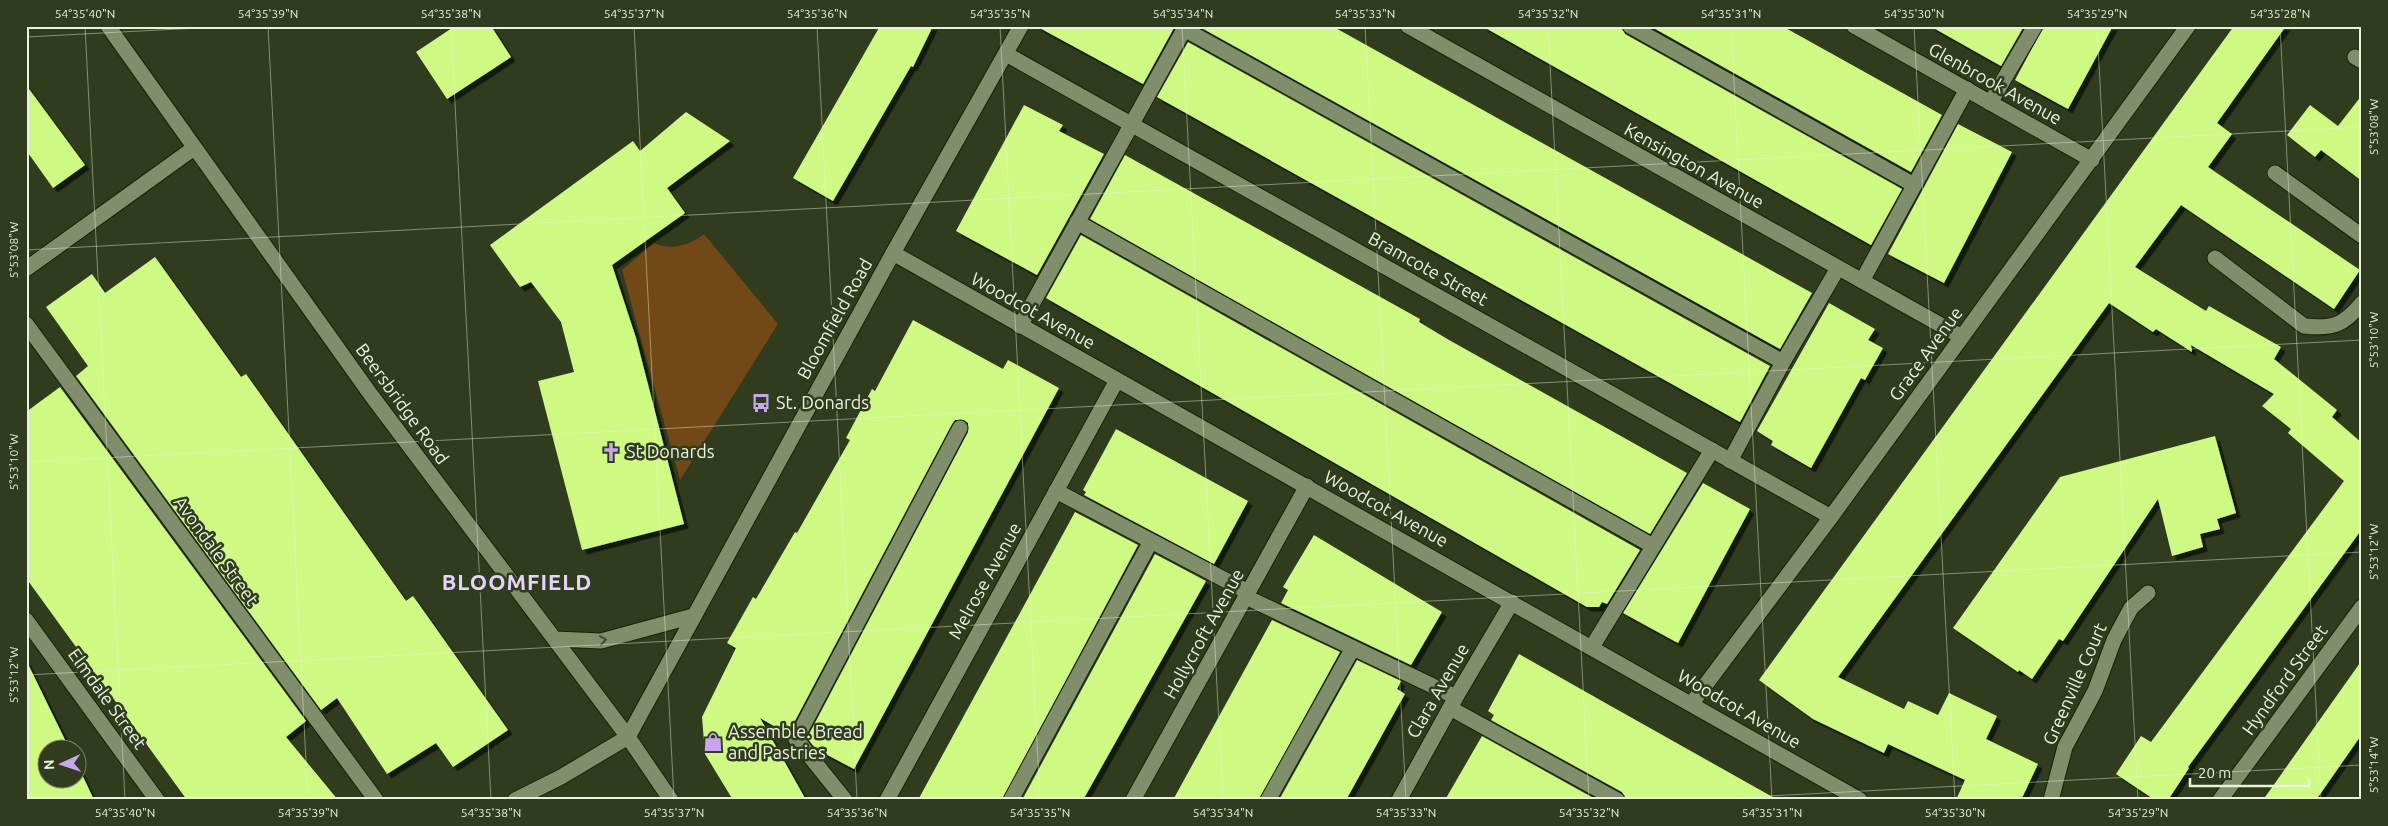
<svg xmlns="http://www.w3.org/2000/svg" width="2388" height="826" font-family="Ubuntu,sans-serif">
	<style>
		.green { fill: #724816 }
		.building { fill: #cef982; filter: url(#shadow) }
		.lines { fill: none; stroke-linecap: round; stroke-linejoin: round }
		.lane-casing { stroke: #182205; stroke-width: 17 }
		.street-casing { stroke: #182205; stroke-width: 17 }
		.secondary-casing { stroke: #182205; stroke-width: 17 }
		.lane { stroke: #808e6c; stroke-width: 15 }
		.street { stroke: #808e6c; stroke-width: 15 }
		.secondary { stroke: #808e6c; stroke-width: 15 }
		.oneway { stroke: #404c2d }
		.ticks { fill: none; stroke: #eaf1df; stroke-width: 1; stroke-opacity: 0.45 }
		.labels { text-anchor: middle; stroke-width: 5; stroke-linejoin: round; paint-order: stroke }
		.street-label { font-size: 18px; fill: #eaf1df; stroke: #303c1d }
		.poi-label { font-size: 18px; fill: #eaf1df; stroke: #303c1d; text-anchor: start }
		.district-label { font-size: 22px; font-weight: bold; letter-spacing: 1px; fill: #e6d3fd; stroke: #303c1d }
		.neatline { fill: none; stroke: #eaf1df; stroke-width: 2 }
		.ticks-label { font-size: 12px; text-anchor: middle; fill: #eaf1df }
	</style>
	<defs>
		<filter id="shadow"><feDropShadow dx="4.5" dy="4.5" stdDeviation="0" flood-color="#0009"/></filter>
	</defs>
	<rect width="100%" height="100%" fill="#303c1d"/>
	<path class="green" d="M704,234L778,324L680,480L622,270L654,243C671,251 690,245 704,234Z"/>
	<path class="building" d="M455,26H491L511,57L447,99L416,52Z
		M880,26H933L913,67L911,66L833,201L793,178Z
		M1036,26H1175L1143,84Z
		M1198,26H1332L1812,293L1780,349Z
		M1482,26H1621L1625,34L1902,189L1871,245Z
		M1650,26H1782L1942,115L1911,172Z
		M1930,26H2024L2001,66Z
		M2044,26H2113L2068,109L2015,80Z
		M2234,26H2286L2217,123L2232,134L2208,167L2360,270L2334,309L2181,205L2135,267L2206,311L2209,306L2281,347L2274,359L2337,410L2332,417L2362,443V529L2188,767L2189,768L2168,800H2155L2116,774L2141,736L2151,742L2344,481L2288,433L2291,429L2262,406L2274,394L2191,345L2192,352L2156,329L2153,332L2109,303L1838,677L1904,709L1908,701L1938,715L1949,693L1997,716L1986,739L2038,764L2021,800H1956L1965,780L1888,744L1884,753L1813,719L1759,680Z
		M1188,42L1770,366L1740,422L1157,97Z
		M26,85L85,165L53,188L26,150Z
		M2362,95V181L2321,150L2315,157L2287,135L2310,105L2338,126Z
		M1024,105L1063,125L1059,131L1104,154L1037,275L956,231Z
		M686,112L730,141L667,188L685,213L612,265L636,338L684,524L582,550L538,381L574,372L561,322L531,282L520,287L490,245L633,141L640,151Z
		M1958,124L2012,152L1944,283L1888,254Z
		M1125,155L1420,319L1419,322L1449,340L1687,473L1650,534L1090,219Z
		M1081,235L1640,550L1607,604L1602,602L1599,607H1587L1046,298Z
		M155,257L241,377L246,374L406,601L413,596L508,730L453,767L436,743L387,774L337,698L321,710L76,376L88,366L46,307L92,274L105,293Z
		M1829,303L1875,329L1868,340L1883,348L1865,380L1861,378L1811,468L1771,445L1773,441L1757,431Z
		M913,320L1003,369L1008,360L1059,388L854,769L816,749L807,738L968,432V423L964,420H955L952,424L788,734L760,718L806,800H733L705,754L702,717L736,648L727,643L753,597L756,599L795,532L797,533L850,440L846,438L872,389L875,391Z
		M60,387L306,721L286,737L338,800H187L26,578V412Z
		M1116,429L1248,501L1214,564L1084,495L1086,492L1083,490Z
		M2215,436L2236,513L2217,519L2220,529L2200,534L2203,547L2172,556L2158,499L2063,641L2059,639L2032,679L2019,670L2018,672L1953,628L2060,477Z
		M1703,483L1750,509L1678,643L1623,613Z
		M1075,512L1138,545L1002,800H918Z
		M1314,535L1442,612L1411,665L1281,603L1288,590L1283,587Z
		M1155,554L1206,581L1083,800H1022Z
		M1272,620L1340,652L1259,800H1173Z
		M1519,654L1609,705L1778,800H1626L1622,792L1491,720L1494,715L1488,711Z
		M26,660L69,748H48V778H78V766L94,800H26Z
		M1357,660L1401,681L1397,689L1405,694L1397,708L1346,800H1279Z
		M2362,660V734L2316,800H2263Z
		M1482,736L1597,800H1445Z"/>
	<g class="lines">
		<g class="lane-casing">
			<path id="lane" d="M1630,26L1914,185
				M1184,29L1783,362
				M1990,103L2035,26
				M1077,222L1653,546
				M1862,281L1967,89
				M1020,326L1186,26
				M1730,461L1783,362L1838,268
				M1056,491L1248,592
				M1246,597L1456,697
				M1592,647L1712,450
				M1450,708L1617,800
				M845,800L796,739L960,428
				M1011,800L1151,541
				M1268,800L1353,648
				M2051,800L2065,747L2095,691L2114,640L2131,608L2148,593"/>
		</g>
		<g class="street-casing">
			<path id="street" d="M1408,26L1962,337
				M1854,26L2092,160
				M1006,54L1831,517
				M2355,57L2362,61
				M2275,173L2362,236
				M893,253L1860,800
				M2215,258L2304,326C2332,329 2343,326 2362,303
				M26,269L194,148
				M26,324L376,800
				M26,620L157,800
				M1692,703L1831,517L2188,26
				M887,800L1117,380
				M1133,800L1307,486
				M1399,800L1456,697L1512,602
				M2220,800L2362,607"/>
		</g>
		<g class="secondary-casing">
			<path id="secondary" d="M108,26L371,395L628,737L671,800
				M555,639L601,641L693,616
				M628,737L893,253L1021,26
				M515,800L561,777L628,737"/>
		</g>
		<use href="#lane" class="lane"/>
		<use href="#street" class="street"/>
		<use href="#secondary" class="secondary"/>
	</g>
	<defs><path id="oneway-chevron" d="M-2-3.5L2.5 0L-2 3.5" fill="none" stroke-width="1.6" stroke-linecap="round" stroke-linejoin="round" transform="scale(1.25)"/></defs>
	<use class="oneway" href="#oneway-chevron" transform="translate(603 640) rotate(-8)"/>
	<path class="ticks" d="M85,26L125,800M268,26L308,800M451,26L491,800M634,26L674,800M817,26L857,800M1000,26L1040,800M1182,26L1223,800M1365,26L1406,800M1548,26L1589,800M1731,26L1772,800M1914,26L1955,800M2097,26L2138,800M2280,26L2321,800M26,37L236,26M26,250L2362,127M26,462L2362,340M26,675L2362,552M1692,800L2362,765"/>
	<defs>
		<g id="bus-bare" transform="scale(1.5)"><path d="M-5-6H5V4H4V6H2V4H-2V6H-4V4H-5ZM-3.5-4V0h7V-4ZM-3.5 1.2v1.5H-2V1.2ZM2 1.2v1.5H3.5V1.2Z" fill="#c8a6ef" stroke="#303c1d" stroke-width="2.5" paint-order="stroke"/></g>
		<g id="church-bare" transform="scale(1.5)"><path d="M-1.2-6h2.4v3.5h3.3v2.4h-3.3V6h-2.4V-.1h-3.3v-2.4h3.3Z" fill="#c8a6ef" stroke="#303c1d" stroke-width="2.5" paint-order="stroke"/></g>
		<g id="shop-bare" transform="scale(1.5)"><path d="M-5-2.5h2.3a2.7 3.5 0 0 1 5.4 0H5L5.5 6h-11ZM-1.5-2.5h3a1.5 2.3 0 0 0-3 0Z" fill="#c8a6ef" stroke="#303c1d" stroke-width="2.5" paint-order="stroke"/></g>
	</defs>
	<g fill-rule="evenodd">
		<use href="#bus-bare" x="761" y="403"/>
		<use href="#church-bare" x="611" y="452"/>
		<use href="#shop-bare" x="713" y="742"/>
	</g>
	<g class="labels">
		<g class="street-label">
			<text transform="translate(1995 84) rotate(29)" y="6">Glenbrook Avenue</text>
			<text transform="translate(1694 166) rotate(29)" y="6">Kensington Avenue</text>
			<text transform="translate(1428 269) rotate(29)" y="6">Bramcote Street</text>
			<text transform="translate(1033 311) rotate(29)" y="6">Woodcot Avenue</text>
			<text transform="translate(835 319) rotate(-61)" y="6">Bloomfield Road</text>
			<text transform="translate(1926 354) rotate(-54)" y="6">Grace Avenue</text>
			<text transform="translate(402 404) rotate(54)" y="6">Beersbridge Road</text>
			<text transform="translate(1386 509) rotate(29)" y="6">Woodcot Avenue</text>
			<text transform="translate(216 551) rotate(54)" y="6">Avondale Street</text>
			<text transform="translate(985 581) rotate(-61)" y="6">Melrose Avenue</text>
			<text transform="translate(1204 634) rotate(-61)" y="6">Hollycroft Avenue</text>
			<text transform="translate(2285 680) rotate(-54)" y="6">Hyndford Street</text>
			<text transform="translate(2075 684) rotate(-66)" y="6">Greenville Court</text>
			<text transform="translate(1438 691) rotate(-60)" y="6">Clara Avenue</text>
			<text transform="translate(107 699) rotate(54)" y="6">Elmdale Street</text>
			<text transform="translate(1739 709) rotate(30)" y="6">Woodcot Avenue</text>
		</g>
		<g class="poi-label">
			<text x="776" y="409">St. Donards</text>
			<text x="626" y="458">St Donards</text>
			<text x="728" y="738">Assemble. Bread<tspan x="728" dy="21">and Pastries</tspan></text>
		</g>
		<g class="district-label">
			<text x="517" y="590">BLOOMFIELD</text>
		</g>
	</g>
	<rect width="2388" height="826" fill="none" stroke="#303c1d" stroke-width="55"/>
	<g transform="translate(62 764) rotate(267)"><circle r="24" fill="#303c1d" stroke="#7a846b"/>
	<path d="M0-4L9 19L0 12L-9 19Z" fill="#c8a6ef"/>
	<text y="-8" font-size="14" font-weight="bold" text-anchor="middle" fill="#eaf1df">N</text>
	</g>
	<path d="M2190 778v8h119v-8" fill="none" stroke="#eaf1df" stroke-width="2.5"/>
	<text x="2198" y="778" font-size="15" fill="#eaf1df" stroke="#303c1d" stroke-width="4" paint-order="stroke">20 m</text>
	<rect x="28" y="28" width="2332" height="770" class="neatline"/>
	<g class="ticks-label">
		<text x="85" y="18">54°35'40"N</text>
		<text x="268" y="18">54°35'39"N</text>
		<text x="451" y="18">54°35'38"N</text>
		<text x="634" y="18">54°35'37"N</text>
		<text x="817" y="18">54°35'36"N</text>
		<text x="1000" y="18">54°35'35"N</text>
		<text x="1183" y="18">54°35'34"N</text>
		<text x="1365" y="18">54°35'33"N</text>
		<text x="1548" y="18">54°35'32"N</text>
		<text x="1731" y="18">54°35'31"N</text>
		<text x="1914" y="18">54°35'30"N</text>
		<text x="2097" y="18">54°35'29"N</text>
		<text x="2280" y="18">54°35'28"N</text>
		<text transform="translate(2374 127) rotate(-90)" y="4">5°53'08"W</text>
		<text transform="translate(14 250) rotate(-90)" y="4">5°53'08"W</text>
		<text transform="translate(2374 340) rotate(-90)" y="4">5°53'10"W</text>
		<text transform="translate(14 462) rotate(-90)" y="4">5°53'10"W</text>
		<text transform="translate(2374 552) rotate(-90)" y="4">5°53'12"W</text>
		<text transform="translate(14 675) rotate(-90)" y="4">5°53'12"W</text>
		<text transform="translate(2374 765) rotate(-90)" y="4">5°53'14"W</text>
		<text x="125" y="817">54°35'40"N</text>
		<text x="308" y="817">54°35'39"N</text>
		<text x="491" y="817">54°35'38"N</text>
		<text x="674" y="817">54°35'37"N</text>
		<text x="857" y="817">54°35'36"N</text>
		<text x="1040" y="817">54°35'35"N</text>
		<text x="1223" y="817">54°35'34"N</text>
		<text x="1406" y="817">54°35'33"N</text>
		<text x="1589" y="817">54°35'32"N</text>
		<text x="1772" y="817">54°35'31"N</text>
		<text x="1955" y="817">54°35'30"N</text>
		<text x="2138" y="817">54°35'29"N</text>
	</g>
</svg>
